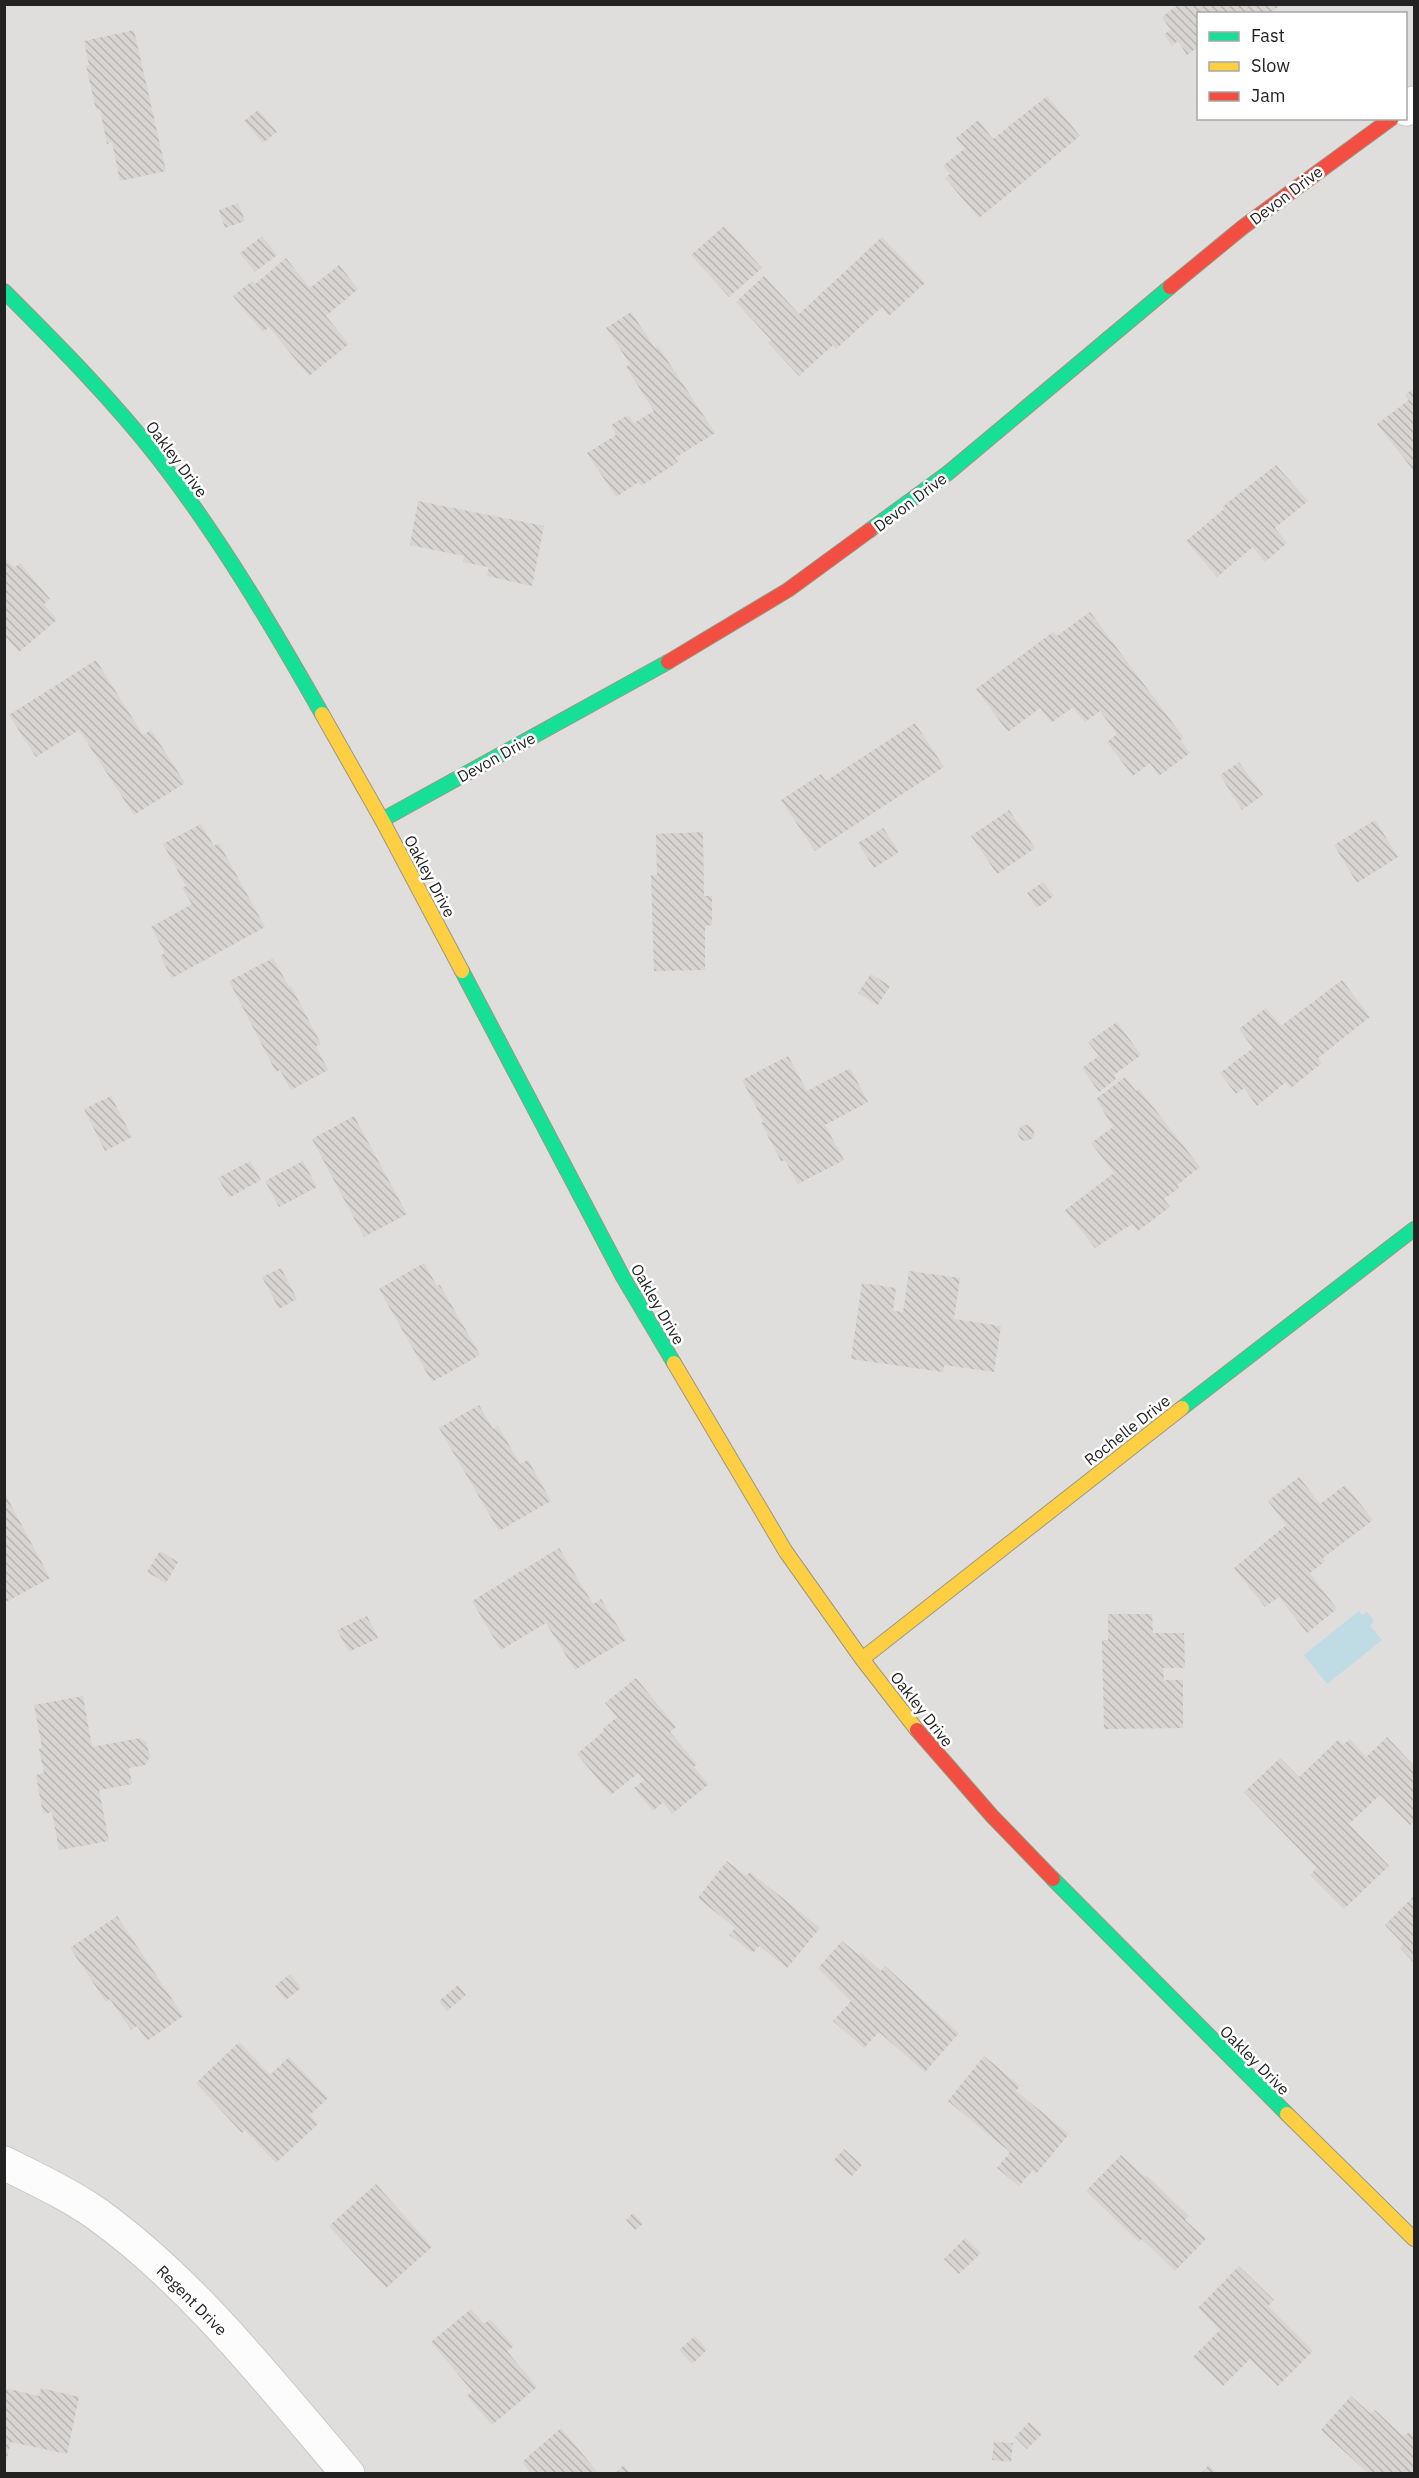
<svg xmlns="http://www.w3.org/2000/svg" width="1419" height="2478" font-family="'IBM Plex Sans',sans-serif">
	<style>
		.residential { fill: #dfdedc; fill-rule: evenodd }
		.water { fill: #bfdbe3 }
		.building { fill: url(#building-back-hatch) }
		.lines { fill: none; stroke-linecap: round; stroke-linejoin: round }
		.street-casing { stroke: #c9c8c7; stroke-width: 35 }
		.fast-casing { stroke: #999a82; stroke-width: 16 }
		.slow-casing { stroke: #999a82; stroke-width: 16 }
		.jam-casing { stroke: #999a82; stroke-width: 16 }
		.street { stroke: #fdfcfc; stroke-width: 33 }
		.fast { stroke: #16e098; stroke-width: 14 }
		.slow { stroke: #ffcf43; stroke-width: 14 }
		.jam { stroke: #f24e42; stroke-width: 14 }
		.labels { text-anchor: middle; stroke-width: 5; stroke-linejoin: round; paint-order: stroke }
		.street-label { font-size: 16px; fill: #222; stroke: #fff }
	</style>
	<defs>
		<pattern id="building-back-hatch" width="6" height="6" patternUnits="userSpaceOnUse" patternTransform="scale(1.5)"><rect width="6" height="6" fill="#d7d4d2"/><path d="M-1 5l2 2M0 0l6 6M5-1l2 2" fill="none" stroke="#b8b6b4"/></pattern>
	</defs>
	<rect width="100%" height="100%" fill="#f0eeeb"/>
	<path class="residential" d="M5,5H1414V2473H5ZM1198,14H1406V118H1198Z"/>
	<path class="water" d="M1359,1611L1362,1615L1367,1612L1374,1621L1370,1626L1382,1640L1327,1684L1304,1655Z"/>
	<path class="building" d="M1179,4H1282L1269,14H1198V47L1187,55L1178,41L1172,46L1164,34L1171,30L1162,17Z
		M134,30L166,171L120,181L112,142L107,144L100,109L96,110L86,65H89L84,41Z
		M1047,96L1080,136L979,218L945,178L950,174L943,166L965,148L956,138L978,120L993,139Z
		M258,110L277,132L263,143L244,121Z
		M238,203L245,221L225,228L219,210Z
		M724,226L762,268L729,297L691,255Z
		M262,236L277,255L255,272L240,253Z
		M882,237L925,283L889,316L882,307L836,349L833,345L799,376L768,343L771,340L736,302L764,276L799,314Z
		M286,258L310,288L339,265L358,289L326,316L349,344L309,376L269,327L263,332L233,296L252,281L255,284Z
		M631,312L655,348L658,346L715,433L675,458L678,462L641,486L639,482L616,497L587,453L616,435L611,425L628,415L634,423L654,411L626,367L630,364L606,328Z
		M1414,388V471L1377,424L1409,400L1405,395Z
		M1276,465L1308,501L1275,528L1287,543L1265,562L1253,547L1217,577L1186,541L1224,509L1222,507Z
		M418,501L544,526L532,586L487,576L489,567L463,562L464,556L410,545Z
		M4,556L14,568L20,563L50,599L44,604L57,620L19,652L4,635Z
		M1090,612L1184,738L1180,740L1190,753L1159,776L1150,763L1133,776L1107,742L1117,734L1100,711L1085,722L1073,707L1051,723L1040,708L1008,732L976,689L1053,632L1057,636Z
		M96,660L143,735L151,730L185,783L134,815L79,730L36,757L9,715Z
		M915,723L944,767L815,851L781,800L821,774L826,781Z
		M1239,762L1263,795L1242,810L1220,775Z
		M1009,810L1035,848L997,874L971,836Z
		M1375,820L1398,857L1357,883L1334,845Z
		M201,824L214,846L219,843L265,927L172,978L160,956L165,953L151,927L192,904L182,888L186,886L163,844Z
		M883,828L899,852L874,868L858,843Z
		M703,832L704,896H712V925L705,926V970L654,971L651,875H657L656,834Z
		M1043,882L1054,896L1037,908L1027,893Z
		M273,958L289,987L291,986L321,1044L316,1046L328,1070L291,1090L280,1070L276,1072L229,981Z
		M871,974L890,986L878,1005L858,993Z
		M1342,980L1370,1017L1318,1058L1322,1063L1291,1088L1286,1082L1257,1106L1244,1088L1236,1094L1220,1073L1253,1048L1239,1029L1266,1008L1281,1026Z
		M1117,1022L1141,1055L1114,1075L1116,1079L1099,1092L1082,1068L1099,1056L1088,1042Z
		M788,1056L807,1091L850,1068L868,1102L825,1125L844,1160L798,1184L785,1160L781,1161L761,1123L764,1122L742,1080Z
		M1125,1077L1136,1091L1139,1089L1200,1167L1177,1185L1179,1188L1164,1199L1170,1207L1138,1231L1132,1224L1095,1248L1065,1210L1114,1173L1091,1143L1113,1127L1096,1099Z
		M111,1096L132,1137L105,1151L84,1109Z
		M354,1116L407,1214L364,1237L312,1139Z
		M1018 1133a8 8 0 1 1 16 0a8 8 0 1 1-16 0Z
		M250,1161L261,1180L229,1198L218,1178Z
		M303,1161L317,1187L279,1207L265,1181Z
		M424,1263L437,1286L440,1285L480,1355L432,1382L379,1289Z
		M281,1268L297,1299L279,1309L262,1277Z
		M909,1271L960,1278L954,1319L1001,1326L994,1372L944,1365L943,1372L851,1359L862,1283L896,1288L893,1311L903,1312Z
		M479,1405L493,1429L498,1426L520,1464L528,1460L551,1501L499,1531L439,1428Z
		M1299,1477L1320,1504L1345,1485L1373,1520L1323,1558L1325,1561L1310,1573L1337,1609L1307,1633L1279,1597L1265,1607L1234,1568L1286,1525L1268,1501Z
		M4,1492L50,1578L6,1602L4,1600Z
		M559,1548L593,1604L601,1599L626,1640L575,1670L546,1623L501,1650L472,1601Z
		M160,1551L178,1562L166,1583L147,1572Z
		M1108,1614H1152L1153,1633H1184L1185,1668H1163L1164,1680H1183V1728L1104,1729L1102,1640H1108Z
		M367,1616L378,1638L349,1652L337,1630Z
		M636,1678L676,1727L670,1732L697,1764L694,1767L709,1784L672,1814L663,1802L653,1811L634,1788L644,1780L638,1773L611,1795L577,1754L604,1731L603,1729L617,1717L605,1703Z
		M83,1696L92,1747L140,1738L146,1742L150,1757L145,1765L129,1768L132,1784L99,1790L109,1841L59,1850L52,1812L43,1814L36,1775L44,1773L39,1749L42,1747L34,1705Z
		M1387,1737L1414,1766V1821L1410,1825L1380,1795L1349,1824L1389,1866L1344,1909L1310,1875L1317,1868L1244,1792L1280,1758L1299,1777L1338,1740L1343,1745L1350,1739L1366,1757Z
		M727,1861L746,1876L750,1872L820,1928L787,1968L759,1946L753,1953L729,1935L735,1928L698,1898Z
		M1414,1896V1963L1400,1948L1403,1944L1385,1925Z
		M117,1916L183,2016L147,2041L137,2026L131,2030L110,1999L106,2002L70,1948Z
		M842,1941L859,1955L861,1953L881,1971L885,1966L959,2033L925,2072L879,2032L864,2048L833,2021L851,2001L818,1968Z
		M290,1974L301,1988L286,2000L275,1986Z
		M458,1985L466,1995L447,2011L439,2001Z
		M239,2042L270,2075L289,2057L328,2098L310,2115L318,2124L276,2163L245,2130L242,2133L196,2083Z
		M984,2056L1020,2086L1016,2091L1069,2134L1036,2174L1033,2170L1019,2186L997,2168L1010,2152L948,2101Z
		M844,2149L862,2165L852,2176L834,2160Z
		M1121,2155L1145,2177L1146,2175L1189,2216L1185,2220L1206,2239L1175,2271L1142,2239L1139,2242L1086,2191Z
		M376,2184L432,2247L386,2288L329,2226Z
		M633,2213L643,2224L635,2230L626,2220Z
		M965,2238L981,2253L959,2274L944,2259Z
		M1239,2266L1274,2300L1268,2306L1313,2351L1278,2386L1250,2359L1223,2386L1193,2357L1220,2330L1198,2308Z
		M471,2309L484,2324L490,2319L514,2346L507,2351L537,2387L492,2425L467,2396L472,2391L431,2342Z
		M695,2336L707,2350L692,2364L679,2350Z
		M4,2388L39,2396L41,2388L79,2397L67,2454L11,2442L6,2462L4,2461Z
		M1351,2396L1371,2414L1375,2410L1404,2437L1409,2432L1414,2436V2474H1369L1321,2430Z
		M1029,2422L1042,2434L1027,2449L1015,2437Z
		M561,2428L599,2474H531L522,2462Z
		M994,2442L1013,2443L1011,2462L992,2460Z
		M624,2465L631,2474H614Z
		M1209,2465L1218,2474H1200Z"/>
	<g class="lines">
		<g class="street-casing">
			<path id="street" d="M1406,109L1414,103
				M4,2163C36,2179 68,2194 97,2214C194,2284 270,2383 348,2474"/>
		</g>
		<g class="fast-casing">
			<path id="fast" d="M4,291C58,345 111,398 158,458C220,538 272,626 322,714
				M870,530L948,473L1170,287
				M382,820L668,662
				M462,971L623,1277L674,1363
				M1182,1408L1414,1229
				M1053,1879L1287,2114"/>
		</g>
		<g class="slow-casing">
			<path id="slow" d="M322,714L382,820L462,971
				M674,1363L786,1552L862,1659L917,1730
				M862,1659L1182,1408
				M1287,2114L1414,2239"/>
		</g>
		<g class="jam-casing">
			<path id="jam" d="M1170,287L1243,227L1392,118
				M668,662L788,590L870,530
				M917,1730L992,1816L1053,1879"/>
		</g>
		<use href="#street" class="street"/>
		<use href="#fast" class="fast"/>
		<use href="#slow" class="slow"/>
		<use href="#jam" class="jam"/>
	</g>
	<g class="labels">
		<g class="street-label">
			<text transform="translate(1286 195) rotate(-37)" y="6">Devon Drive</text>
			<text transform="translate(177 459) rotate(53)" y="6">Oakley Drive</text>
			<text transform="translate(910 502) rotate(-37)" y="6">Devon Drive</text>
			<text transform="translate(496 757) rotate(-29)" y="6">Devon Drive</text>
			<text transform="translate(430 876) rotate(62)" y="6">Oakley Drive</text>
			<text transform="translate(658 1304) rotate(60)" y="6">Oakley Drive</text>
			<text transform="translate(1127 1430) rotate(-38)" y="6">Rochelle Drive</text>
			<text transform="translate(922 1709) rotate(52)" y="6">Oakley Drive</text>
			<text transform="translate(1255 2060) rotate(45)" y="6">Oakley Drive</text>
			<text transform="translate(192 2300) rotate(45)" y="6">Regent Drive</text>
		</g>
	</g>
	<rect width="1419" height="2478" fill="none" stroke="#222222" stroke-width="12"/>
	<rect x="1197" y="12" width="210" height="108" fill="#ffffff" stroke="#a7a7a7" stroke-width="1.5"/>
	<rect x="1209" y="32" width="30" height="9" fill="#16e098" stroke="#a7a7a7" stroke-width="1.5"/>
	<text x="1251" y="42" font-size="18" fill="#222222">Fast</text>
	<rect x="1209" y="62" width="30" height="9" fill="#ffcf43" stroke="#a7a7a7" stroke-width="1.5"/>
	<text x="1251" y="72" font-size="18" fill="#222222">Slow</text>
	<rect x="1209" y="92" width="30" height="9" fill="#f24e42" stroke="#a7a7a7" stroke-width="1.5"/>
	<text x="1251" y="102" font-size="18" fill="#222222">Jam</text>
</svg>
